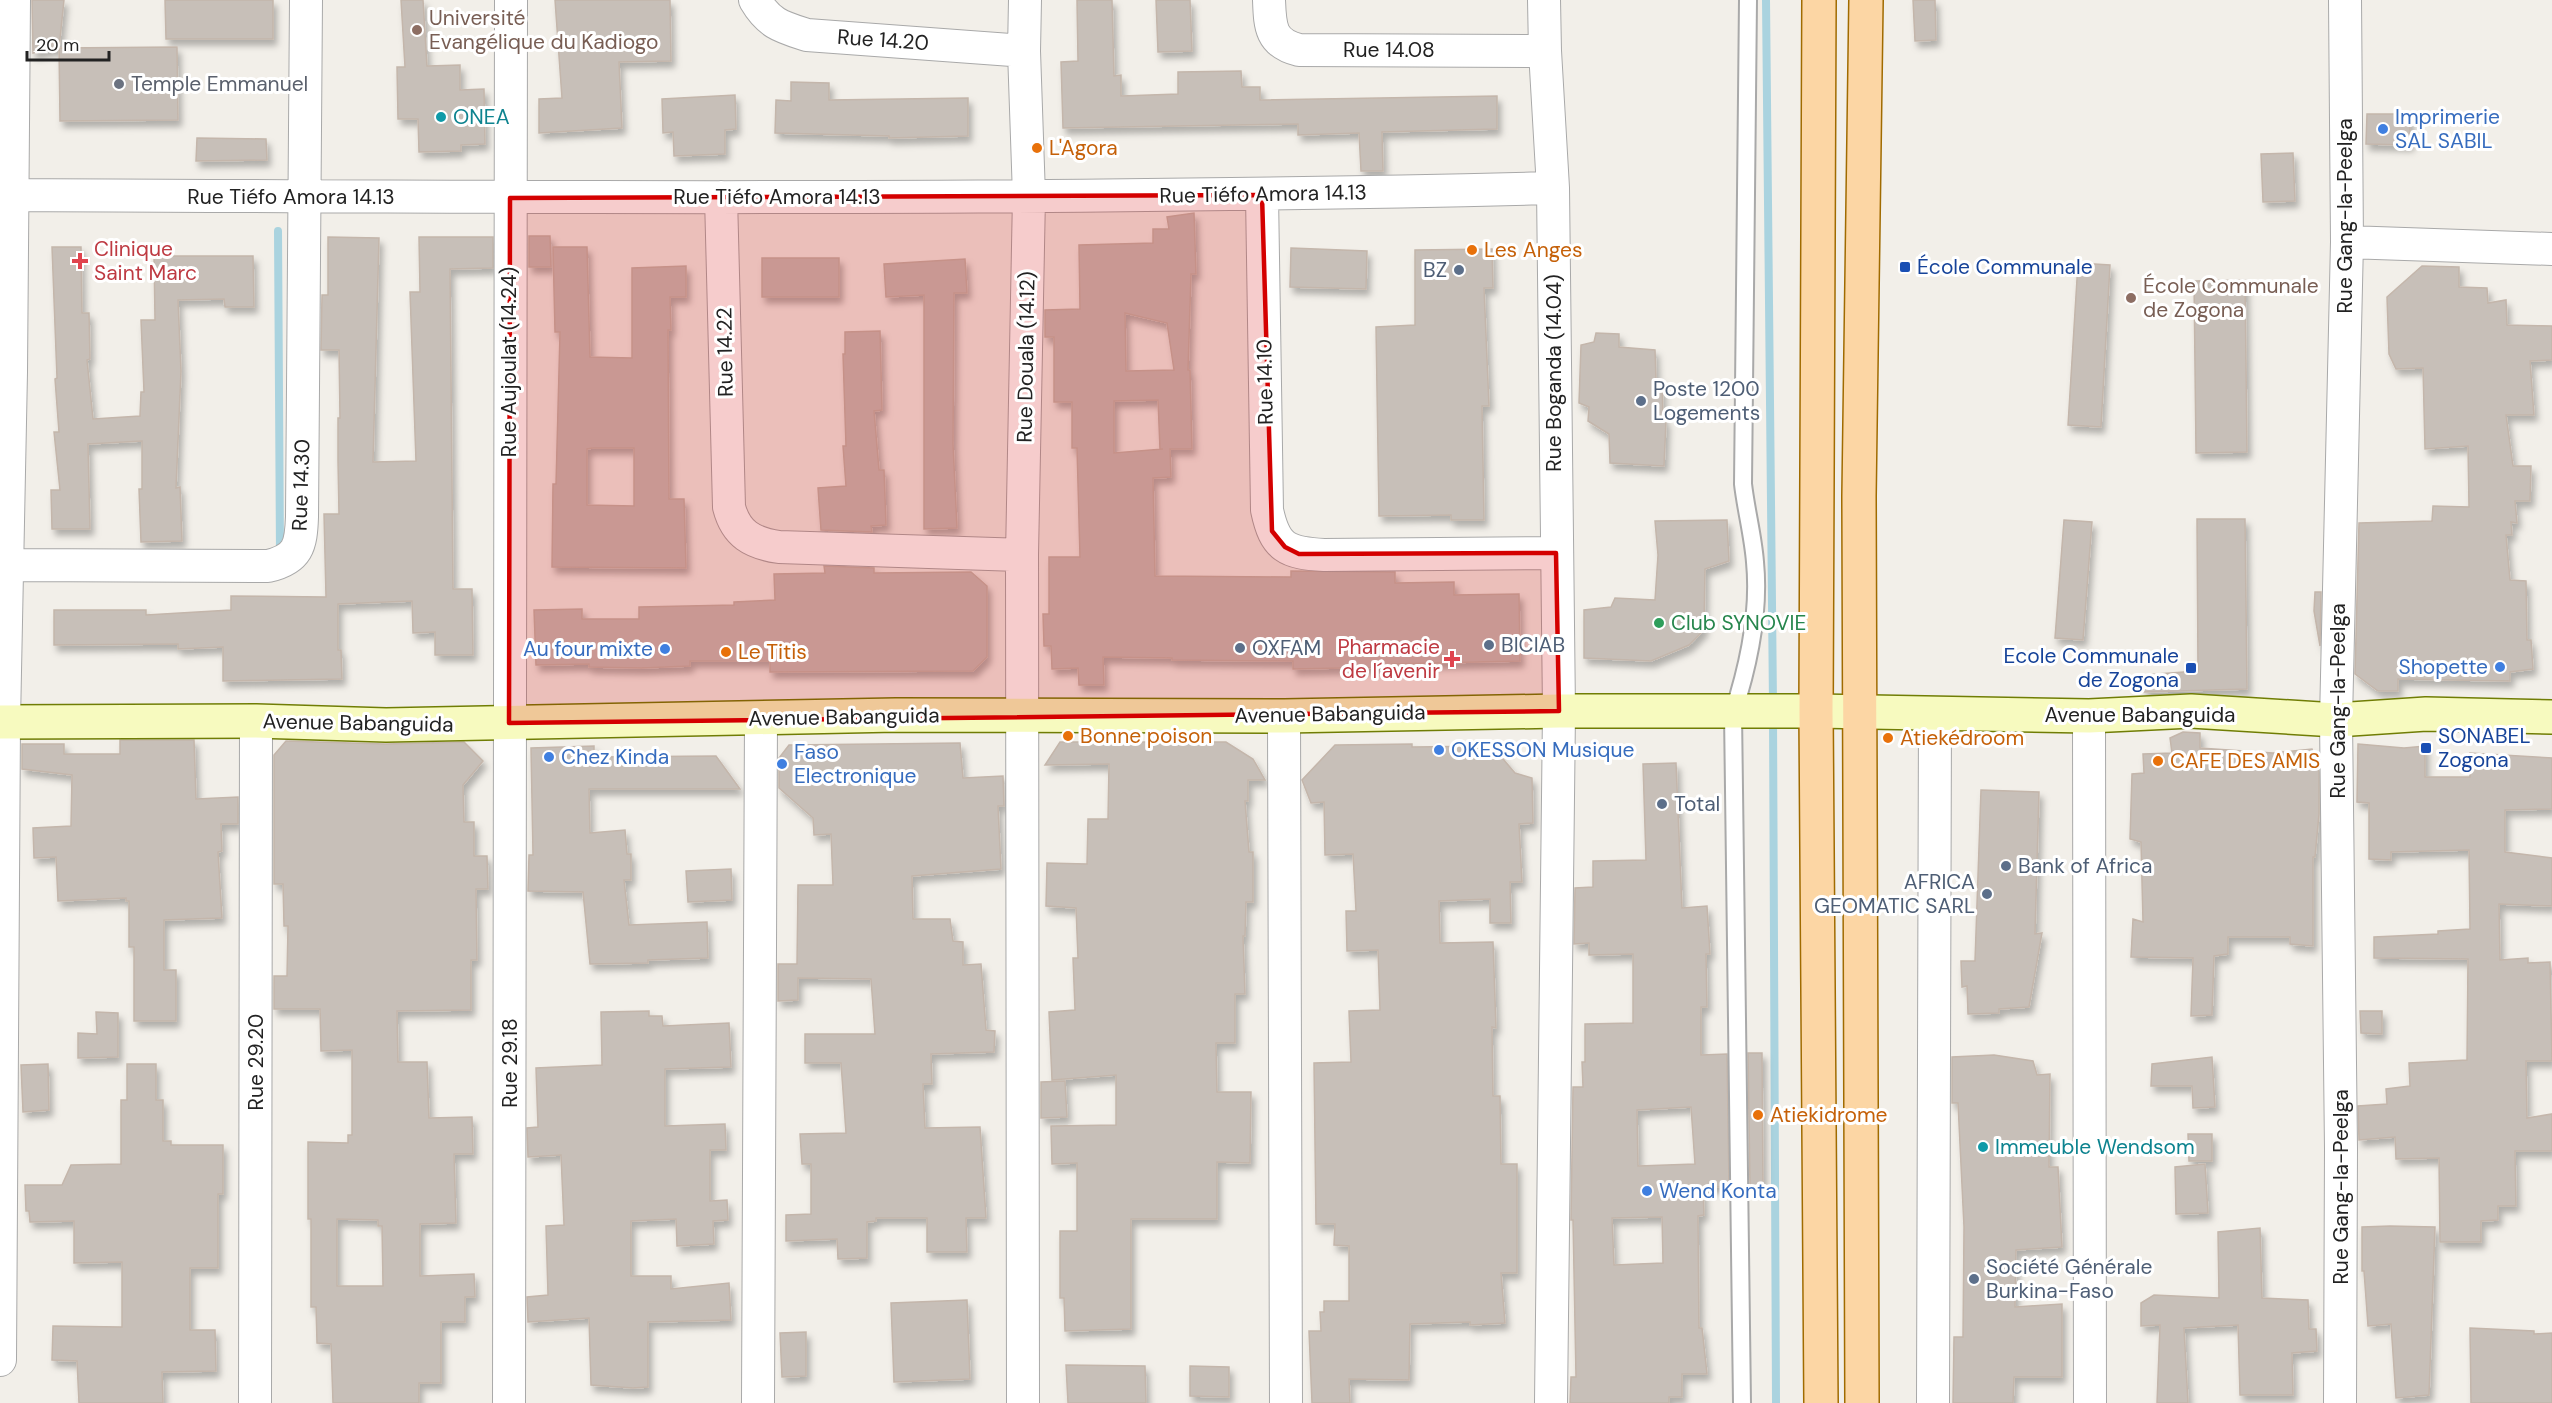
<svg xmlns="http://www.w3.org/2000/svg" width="2552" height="1403" font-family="'DM Sans',sans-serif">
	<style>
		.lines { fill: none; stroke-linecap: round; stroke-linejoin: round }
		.stream { stroke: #aad3df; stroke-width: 8 }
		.building { fill: #c7bfb8; stroke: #c4b6ab; stroke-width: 1.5; fill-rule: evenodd; filter: url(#shadow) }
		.lane-casing { stroke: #a9a9a9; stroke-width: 20 }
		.street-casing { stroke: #a9a9a9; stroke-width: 34 }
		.secondary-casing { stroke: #707d05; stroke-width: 36 }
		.primary-casing { stroke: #a06b00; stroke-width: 36 }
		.lane { stroke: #fff; stroke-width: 16 }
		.street { stroke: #fff; stroke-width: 32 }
		.secondary { stroke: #f7fabf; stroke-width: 33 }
		.primary { stroke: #fcd6a4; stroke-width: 33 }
		.marked { fill: #d40000; fill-opacity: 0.2; stroke: #d40000; stroke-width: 4.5; stroke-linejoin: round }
		.education-dot { fill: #8d6e63; stroke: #fff; stroke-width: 2 }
		.worship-dot { fill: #6b7280; stroke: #fff; stroke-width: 2 }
		.culture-dot { fill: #0f9aa8; stroke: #fff; stroke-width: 2 }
		.shop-dot { fill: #3f7fe0; stroke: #fff; stroke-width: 2 }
		.food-dot { fill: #e8710a; stroke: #fff; stroke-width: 2 }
		.health-dot { fill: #e0444e; stroke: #fff; stroke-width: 2 }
		.transit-dot { fill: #1a4fb4; stroke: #fff; stroke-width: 2 }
		.service-dot { fill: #5c6f8a; stroke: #fff; stroke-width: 2 }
		.leisure-dot { fill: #2e9e5b; stroke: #fff; stroke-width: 2 }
		.labels { text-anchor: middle; stroke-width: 6; stroke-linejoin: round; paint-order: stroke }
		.education-label { font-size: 21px; fill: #785e54; stroke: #fff; text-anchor: start }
		.street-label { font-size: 21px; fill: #222; stroke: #fff }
		.worship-label { font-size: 21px; fill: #5b616d; stroke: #fff; text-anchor: start }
		.culture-label { font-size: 21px; fill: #0d838f; stroke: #fff; text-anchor: start }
		.shop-label { font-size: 21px; fill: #366cbe; stroke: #fff; text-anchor: start }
		.food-label { font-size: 21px; fill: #c56008; stroke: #fff; text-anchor: start }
		.health-label { font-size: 21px; fill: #be3a42; stroke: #fff; text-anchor: start }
		.transit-label { font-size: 21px; fill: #164399; stroke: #fff; text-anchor: start }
		.service-label { font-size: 21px; fill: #4e5e75; stroke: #fff; text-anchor: start }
		.leisure-label { font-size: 21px; fill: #27864d; stroke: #fff; text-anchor: start }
	</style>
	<defs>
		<filter id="shadow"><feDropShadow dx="3.5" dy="6" stdDeviation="3" flood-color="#0004"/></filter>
	</defs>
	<rect width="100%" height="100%" fill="#f2efe9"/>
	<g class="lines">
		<path class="stream" d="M1766,0L1773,704
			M278,231L280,554
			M1773,716L1776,1403"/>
	</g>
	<path class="building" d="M32,0H64L59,48L33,53Z
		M165,0H273V39H166Z
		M401,0H423L427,66L460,65V90L484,89L485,144L461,145V151L419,152L418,119H398L397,67H405Z
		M555,0H670L671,61L619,62L622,128L539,133V99L562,98Z
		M1077,0H1112L1114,76L1121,75V96L1178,94V72L1241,71L1242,87H1260V100L1497,96V129L1382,132L1383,171H1361L1359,133L1298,135V124L1063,128L1061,62L1078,61Z
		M1156,0H1190L1192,51L1158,52Z
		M1913,0H1935L1936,40L1915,41Z
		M177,47L178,120L60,121L59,48Z
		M791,82L829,83V100L968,98V136L889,138V136L775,133L776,100L791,101Z
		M735,95L736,129L725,130V154L674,156L673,132L663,133L662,99Z
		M2367,114H2410V145L2366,144Z
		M197,138L266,139L267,160L196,161Z
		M2293,153L2295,201L2263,202L2261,154Z
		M1194,213L1196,274H1191L1188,370H1190L1192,449H1170L1171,477L1153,478L1155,576L1291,577V571L1395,572V583L1454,582V595L1519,594L1520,661L1392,664V667L1293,669V661L1172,660V658L1103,657L1104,685H1079L1078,668L1052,669L1051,646H1044L1043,614H1049V557H1080L1077,448H1072V402H1054V337H1045V310L1080,309L1079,245L1153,243V229H1169L1167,217ZM1125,313L1167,323L1174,370L1126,371ZM1158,400L1160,449H1163L1114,453V401Z
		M529,236H550L551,267H529Z
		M328,237L379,238L373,462L416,461L410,292H420L419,237H493V268L450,269L453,589H472L473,655H435V632L413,633L412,601L338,604V650H341L342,679L223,681V647L178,649V644L54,645V610H146V615L231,610V596L326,597L324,514H339L338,461V418H340L339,350H321L322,295H328Z
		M52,247H81L82,313H89L90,359L87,360L93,419L140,416L141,392H144L141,320H155L154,256H253L254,307H225L224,299L178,300L181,371L176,488L180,487L182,541L141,542L139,489H142V441L88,444L90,529H52L51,490H60L54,432H59L55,379L57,378Z
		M553,247H587L590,357L632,358V268L686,266V297H670L671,330H668L669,499H684L686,568L552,567L553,484H556L560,332H555ZM593,448H634V506L587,505V449Z
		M1291,248L1367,251L1366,289L1290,287Z
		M1492,249L1493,288H1484L1489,406H1482L1484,520H1451V515L1379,516L1376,327L1415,325V250Z
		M762,258H839V297H762Z
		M965,259L967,293H954L953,444L957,528L924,529V295L886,297L884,264Z
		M2078,263L2110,265L2101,427L2068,425Z
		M2422,266L2459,267V287L2487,288L2488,303L2506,300L2507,325L2552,326V360L2530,361L2534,415H2506L2513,466H2531L2530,501H2515L2517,523L2511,522L2512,535H2506L2510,580L2526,581L2527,640H2531L2533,669L2510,672V681L2398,679V691H2378L2355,674L2359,523L2432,521L2433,506L2469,507L2468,446L2425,449L2423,368L2396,369L2389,354L2387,297Z
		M2245,280L2247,452L2196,453L2194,281Z
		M880,331L882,410L874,411L879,470H884L886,525L871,526L872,532L821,530L818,488L846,486L843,446H846L843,354H845V332Z
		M1596,333L1619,334V347L1655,350L1656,379L1662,380L1663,420L1666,421L1664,466L1610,463L1609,434L1588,421L1589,407L1579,403L1581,345L1594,342Z
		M2197,519H2245L2247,689L2144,692L2143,675L2198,671Z
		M1727,520L1729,561L1705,569L1704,630L1689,645L1651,661L1584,658V610L1611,607L1615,598L1655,600L1658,555L1655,521Z
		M2064,520L2092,522L2083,640L2055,638Z
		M824,566L874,568V573L971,572L987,586V657L973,671L770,672V661H690V666L641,668L589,667V664L536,665L534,610L582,609V619H639V607L734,605V602L775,600L774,574L825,573Z
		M2315,592H2321L2320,646L2314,611Z
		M2183,732L2200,733V748L2273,753L2312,749L2319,772V814L2315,857H2313V946L2290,944V937H2228V954L2214,956L2212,1015L2191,1016L2193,958L2131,957L2133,919L2143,922L2141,842L2130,839L2132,774L2144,773L2143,754L2172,753L2170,738Z
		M120,740H194L196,799L238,797V824H221L222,851L218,852L222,918L164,920V970H176V1021H134V947H129V901H126V898L58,901L56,857L34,858L33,828L71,826L72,775L22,769V744H64V754H120Z
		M286,741L385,744L464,742L483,761L463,785L464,822H474V856H487L488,889H476L477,960H471V1010L397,1011L398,1062H427L429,1118L472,1117L473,1154H454L456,1223L420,1224V1276L474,1274L475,1297H465V1322H441V1383H419V1403H333L331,1344L317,1343L316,1307H311V1219H308V1142L348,1143V1135H352V1050L321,1051L320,1009H274V976H287L288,926H284L283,884H274V755ZM337,1219L378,1220V1226H382L383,1286H337Z
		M1060,742H1226L1253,759L1265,780H1248V801H1245L1249,852H1253V902H1246L1245,936H1243L1245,994H1235V1043H1216L1217,1092H1251L1250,1163L1217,1162V1219H1131V1329L1065,1331L1064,1298H1060V1231H1077V1163L1052,1164L1051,1126L1116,1125V1075L1052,1080L1049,1012L1075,1010L1073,958H1078L1076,908L1046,906L1047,863L1087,864L1088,819H1108L1109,764L1045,765Z
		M960,743L963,778L1003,776L1004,806H998L1001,869L912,876L913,919H950L953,941L963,942V965L981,964L986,1030L995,1031L994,1052L931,1054L932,1084H923L925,1128L980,1127L986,1218H966L967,1252H927V1218H876V1221L867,1222V1258L838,1259L837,1239L786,1241V1215L811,1214V1164H802L800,1134L846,1133L841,1063H805V1034H875L871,979L798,978V1000L778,1001V964H797L798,885H833L831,834L814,835L813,818L779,788V758L789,745Z
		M1412,744V747L1492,746L1515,773L1532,778L1533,823L1519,824L1522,882H1510L1511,923H1490V899L1439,901L1440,943L1493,942L1496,1028L1492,1027L1493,1096H1500L1501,1164H1517V1273H1501L1505,1323L1470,1325V1322L1410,1324L1409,1380L1349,1379L1350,1403H1312L1309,1331H1321L1320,1312H1324V1301H1349V1246L1334,1245L1335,1224H1316L1314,1063L1351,1062L1349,1011L1380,1010L1378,950L1347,951L1346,911H1356L1353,854L1325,855L1324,802L1311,803L1302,780L1335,745Z
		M2358,744L2404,748L2425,746V777H2470V753L2552,758V809L2505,810V852L2552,858V906L2499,904L2500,960L2528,958V963L2550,962L2552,1061H2526L2527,1118L2552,1114V1151H2515L2516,1206H2498V1220L2481,1221V1242H2440L2439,1158L2396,1159L2395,1137L2359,1140L2358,1106L2387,1104L2386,1089L2410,1086L2409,1063L2467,1060L2468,959L2374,958V937L2438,934V931L2470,929L2469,850L2391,852V860L2369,859V803L2357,802Z
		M594,746V757L716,756L740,789H589L590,833L625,830L627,854H631V880H624L629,925L707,922L708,958L648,960V963L590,964L583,892L528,891L529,855H533L531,748Z
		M1676,763L1682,908L1707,906L1710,954H1706L1707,1007H1701V1055L1727,1054L1729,1187H1703L1704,1215L1698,1216L1699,1328H1702L1707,1374H1682V1397H1669V1403H1570L1571,1377H1576L1573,1220H1571L1573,1087H1583L1582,1062H1585V1024L1633,1023V954L1589,955V943L1574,944L1575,888L1593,887V861L1646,860L1643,764ZM1691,1107L1695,1164L1638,1166L1637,1110ZM1662,1217L1663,1263L1614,1265L1612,1218Z
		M1981,790L2039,792L2035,934L2042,933L2029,1007L1999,1009V1013L1968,1014L1967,986L1962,987L1961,961H1975Z
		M731,869L732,900L688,902L686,871Z
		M649,1011V1016H662L663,1026L729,1023L731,1067L665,1069V1126L725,1124L726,1150H710V1201L727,1200L728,1220L713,1221L714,1244L677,1246L676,1219L631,1221V1276H671V1289L729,1283L731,1320L648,1322V1387L633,1388L591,1385L589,1318L528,1322L527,1297L548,1295L546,1226L564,1225L561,1155L528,1157L527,1128L538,1127L536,1068L602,1065L601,1012Z
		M2360,1011H2382V1034L2361,1033Z
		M96,1012L118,1013V1057L78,1058V1033L97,1034Z
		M1748,1053H1762L1763,1186H1750Z
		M1994,1055L2033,1061L2037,1075L2050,1074L2049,1167H2058L2062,1247L2016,1250L2015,1307L2062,1304V1377H2014L2013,1403H1953L1954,1337H1963L1964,1227L1958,1103H1952V1057Z
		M2212,1057L2215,1107L2193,1108L2192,1086H2151L2152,1064Z
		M48,1064L49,1110L23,1112L21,1065Z
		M127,1064H156V1100H163V1141H171V1145H223V1194H218V1268H190V1330H215L216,1371L162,1372L163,1403H79L77,1361L52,1360L53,1326L122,1327V1262L74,1263V1221L30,1222L29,1211H26L25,1185H62L71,1165L121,1164V1100H127Z
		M1065,1081L1067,1117L1041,1118V1082Z
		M2188,1134H2212V1161H2189Z
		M2205,1164L2208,1213L2176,1214L2175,1167Z
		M2390,1226L2435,1227L2429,1395L2396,1398L2391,1324L2368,1326L2364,1271H2362V1227Z
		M2260,1228L2262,1298L2308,1300L2309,1329H2316L2317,1351L2292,1353L2293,1395H2240L2238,1325L2184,1328L2188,1403H2157L2160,1325L2141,1326V1303L2154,1295L2219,1298L2218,1232Z
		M967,1300L970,1379L894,1382L891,1303Z
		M2470,1328L2534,1331V1334L2552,1333V1403H2471Z
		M806,1332V1376L782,1377L780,1333Z
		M1066,1365L1145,1366L1146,1403H1068Z
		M1190,1366L1229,1367V1397L1190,1396Z"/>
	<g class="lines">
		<g class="lane-casing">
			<path id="lane" d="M1742,1403L1733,713C1749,664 1760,613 1755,562C1753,536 1746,510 1743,484L1748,0"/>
		</g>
		<g class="street-casing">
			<path id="street" d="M755,0C769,24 782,27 807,35L1024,51
				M1269,0C1270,26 1270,43 1299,50L1545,51
				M1544,0L1545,51L1553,188L1559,711L1551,1403
				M0,195C518,197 1035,201 1553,188
				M1262,195L1267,510C1275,548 1287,553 1324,555L1556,553
				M721,197L729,507C736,534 752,543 779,547L1022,555
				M2347,242L2552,249
				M7,565L268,566C298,559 301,546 302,517L306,0
				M1284,716L1286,1403
				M2089,716L2090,1403
				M0,1360L4,722L11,372L14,0
				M255,1403L256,721
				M509,1403L511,0
				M758,1403L761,718
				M1023,1403L1022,555L1029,196L1024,51L1025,0
				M1933,1403L1935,713
				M2340,1403L2341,1149L2336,720L2347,242L2345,0"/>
		</g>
		<g class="secondary-casing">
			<path id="secondary" d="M0,722L256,721L386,725L896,715L1284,716L1559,711H1816L2089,716L2191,711L2336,720L2426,714L2552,717"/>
		</g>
		<g class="primary-casing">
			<path id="primary" d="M1819,0L1816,711L1821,1403
				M1862,1403L1859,496L1866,0"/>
		</g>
		<use href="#lane" class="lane"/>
		<use href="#street" class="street"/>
		<use href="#secondary" class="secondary"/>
		<use href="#primary" class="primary"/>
	</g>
	<path class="marked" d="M1262,195L1272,531L1285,547L1299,554L1556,553L1559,711L509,723L510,198Z"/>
	<g class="education-dot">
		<circle cx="417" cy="30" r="6"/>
		<circle cx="2131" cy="298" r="6"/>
	</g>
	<circle class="worship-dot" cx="119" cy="84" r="6"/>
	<g class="culture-dot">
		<circle cx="441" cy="117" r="6"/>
		<circle cx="1983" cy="1147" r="6"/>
	</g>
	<g class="shop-dot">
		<circle cx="2383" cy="129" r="6"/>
		<circle cx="665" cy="649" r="6"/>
		<circle cx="2500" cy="667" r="6"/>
		<circle cx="1439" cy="750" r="6"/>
		<circle cx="549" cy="757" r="6"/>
		<circle cx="782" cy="764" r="6"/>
		<circle cx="1647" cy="1191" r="6"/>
	</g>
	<g class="food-dot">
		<circle cx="1037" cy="148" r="6"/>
		<circle cx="1472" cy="250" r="6"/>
		<circle cx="726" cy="652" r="6"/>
		<circle cx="1068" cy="736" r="6"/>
		<circle cx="1888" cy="738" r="6"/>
		<circle cx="2158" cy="761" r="6"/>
		<circle cx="1758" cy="1115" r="6"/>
	</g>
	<g class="health-dot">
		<path d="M77 252h6v6h6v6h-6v6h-6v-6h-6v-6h6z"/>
		<path d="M1449 650h6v6h6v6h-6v6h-6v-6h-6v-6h6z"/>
	</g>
	<g class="transit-dot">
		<rect x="1899" y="261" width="12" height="12" rx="3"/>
		<rect x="2185" y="662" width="12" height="12" rx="3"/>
		<rect x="2420" y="742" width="12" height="12" rx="3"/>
	</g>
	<g class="service-dot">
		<circle cx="1459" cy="270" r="6"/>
		<circle cx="1641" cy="401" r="6"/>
		<circle cx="1489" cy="645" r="6"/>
		<circle cx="1240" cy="648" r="6"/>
		<circle cx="1662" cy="804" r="6"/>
		<circle cx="2006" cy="866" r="6"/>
		<circle cx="1987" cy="894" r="6"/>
		<circle cx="1974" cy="1279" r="6"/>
	</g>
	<circle class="leisure-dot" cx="1659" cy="623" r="6"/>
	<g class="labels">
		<g class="education-label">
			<text x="429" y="25">Université<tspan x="429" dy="24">Evangélique du Kadiogo</tspan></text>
			<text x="2143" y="293">École Communale<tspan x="2143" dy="24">de Zogona</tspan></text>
		</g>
		<g class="street-label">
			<text transform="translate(883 40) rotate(4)" y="7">Rue 14.20</text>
			<text x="1389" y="57">Rue 14.08</text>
			<text transform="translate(1263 194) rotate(-1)" y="7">Rue Tiéfo Amora 14.13</text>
			<text x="291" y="204">Rue Tiéfo Amora 14.13</text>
			<text x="777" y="204">Rue Tiéfo Amora 14.13</text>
			<text transform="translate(2345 216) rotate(-90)" y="7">Rue Gang-la-Peelga</text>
			<text transform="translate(725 352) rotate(-91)" y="7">Rue 14.22</text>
			<text transform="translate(1026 357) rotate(-89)" y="7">Rue Douala (14.12)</text>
			<text transform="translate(509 362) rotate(-90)" y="7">Rue Aujoulat (14.24)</text>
			<text transform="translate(1554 373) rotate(-90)" y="7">Rue Boganda (14.04)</text>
			<text transform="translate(1265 382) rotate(-91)" y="7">Rue 14.10</text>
			<text transform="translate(301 485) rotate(-88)" y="7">Rue 14.30</text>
			<text transform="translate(2338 701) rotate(-90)" y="7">Rue Gang-la-Peelga</text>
			<text transform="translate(1330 714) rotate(-1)" y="7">Avenue Babanguida</text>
			<text x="2140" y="722">Avenue Babanguida</text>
			<text transform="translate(844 717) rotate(-1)" y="7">Avenue Babanguida</text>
			<text transform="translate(358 723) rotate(1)" y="7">Avenue Babanguida</text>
			<text transform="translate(256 1062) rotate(-90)" y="7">Rue 29.20</text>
			<text transform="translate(510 1063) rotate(-90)" y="7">Rue 29.18</text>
			<text transform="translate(2341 1187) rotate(-90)" y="7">Rue Gang-la-Peelga</text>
		</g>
		<g class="worship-label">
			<text x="131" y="91">Temple Emmanuel</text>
		</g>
		<g class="culture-label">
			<text x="453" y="124">ONEA</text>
			<text x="1995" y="1154">Immeuble Wendsom</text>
		</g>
		<g class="shop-label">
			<text x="2395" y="124">Imprimerie<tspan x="2395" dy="24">SAL SABIL</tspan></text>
			<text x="653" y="656" text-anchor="end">Au four mixte</text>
			<text x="2488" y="674" text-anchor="end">Shopette</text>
			<text x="1451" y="757">OKESSON Musique</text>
			<text x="794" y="759">Faso<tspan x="794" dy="24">Electronique</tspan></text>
			<text x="561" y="764">Chez Kinda</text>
			<text x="1659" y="1198">Wend Konta</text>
		</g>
		<g class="food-label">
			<text x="1049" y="155">L'Agora</text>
			<text x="1484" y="257">Les Anges</text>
			<text x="738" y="659">Le Titis</text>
			<text x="1080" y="743">Bonne poison</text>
			<text x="1900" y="745">Atiekédroom</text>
			<text x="2170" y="768">CAFE DES AMIS</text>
			<text x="1770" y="1122">Atiekidrome</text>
		</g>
		<g class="health-label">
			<text x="94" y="256">Clinique<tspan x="94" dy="24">Saint Marc</tspan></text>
			<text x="1440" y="654" text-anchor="end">Pharmacie<tspan x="1440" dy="24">de l´avenir</tspan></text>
		</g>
		<g class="transit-label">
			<text x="1917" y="274">École Communale</text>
			<text x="2179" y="663" text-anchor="end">Ecole Communale<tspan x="2179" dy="24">de Zogona</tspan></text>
			<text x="2438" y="743">SONABEL<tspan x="2438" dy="24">Zogona</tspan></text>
		</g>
		<g class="service-label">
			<text x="1447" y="277" text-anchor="end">BZ</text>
			<text x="1653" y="396">Poste 1200<tspan x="1653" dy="24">Logements</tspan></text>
			<text x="1501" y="652">BICIAB</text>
			<text x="1252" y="655">OXFAM</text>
			<text x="1674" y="811">Total</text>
			<text x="2018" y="873">Bank of Africa</text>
			<text x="1975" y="889" text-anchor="end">AFRICA<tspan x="1975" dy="24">GEOMATIC SARL</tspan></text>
			<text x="1986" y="1274">Société Générale<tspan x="1986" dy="24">Burkina-Faso</tspan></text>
		</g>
		<g class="leisure-label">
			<text x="1671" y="630">Club SYNOVIE</text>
		</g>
	</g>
	<path d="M27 51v9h82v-9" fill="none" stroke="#222222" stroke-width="3"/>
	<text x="36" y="51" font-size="18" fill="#222222" stroke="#ffffff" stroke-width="4.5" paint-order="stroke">20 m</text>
</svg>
